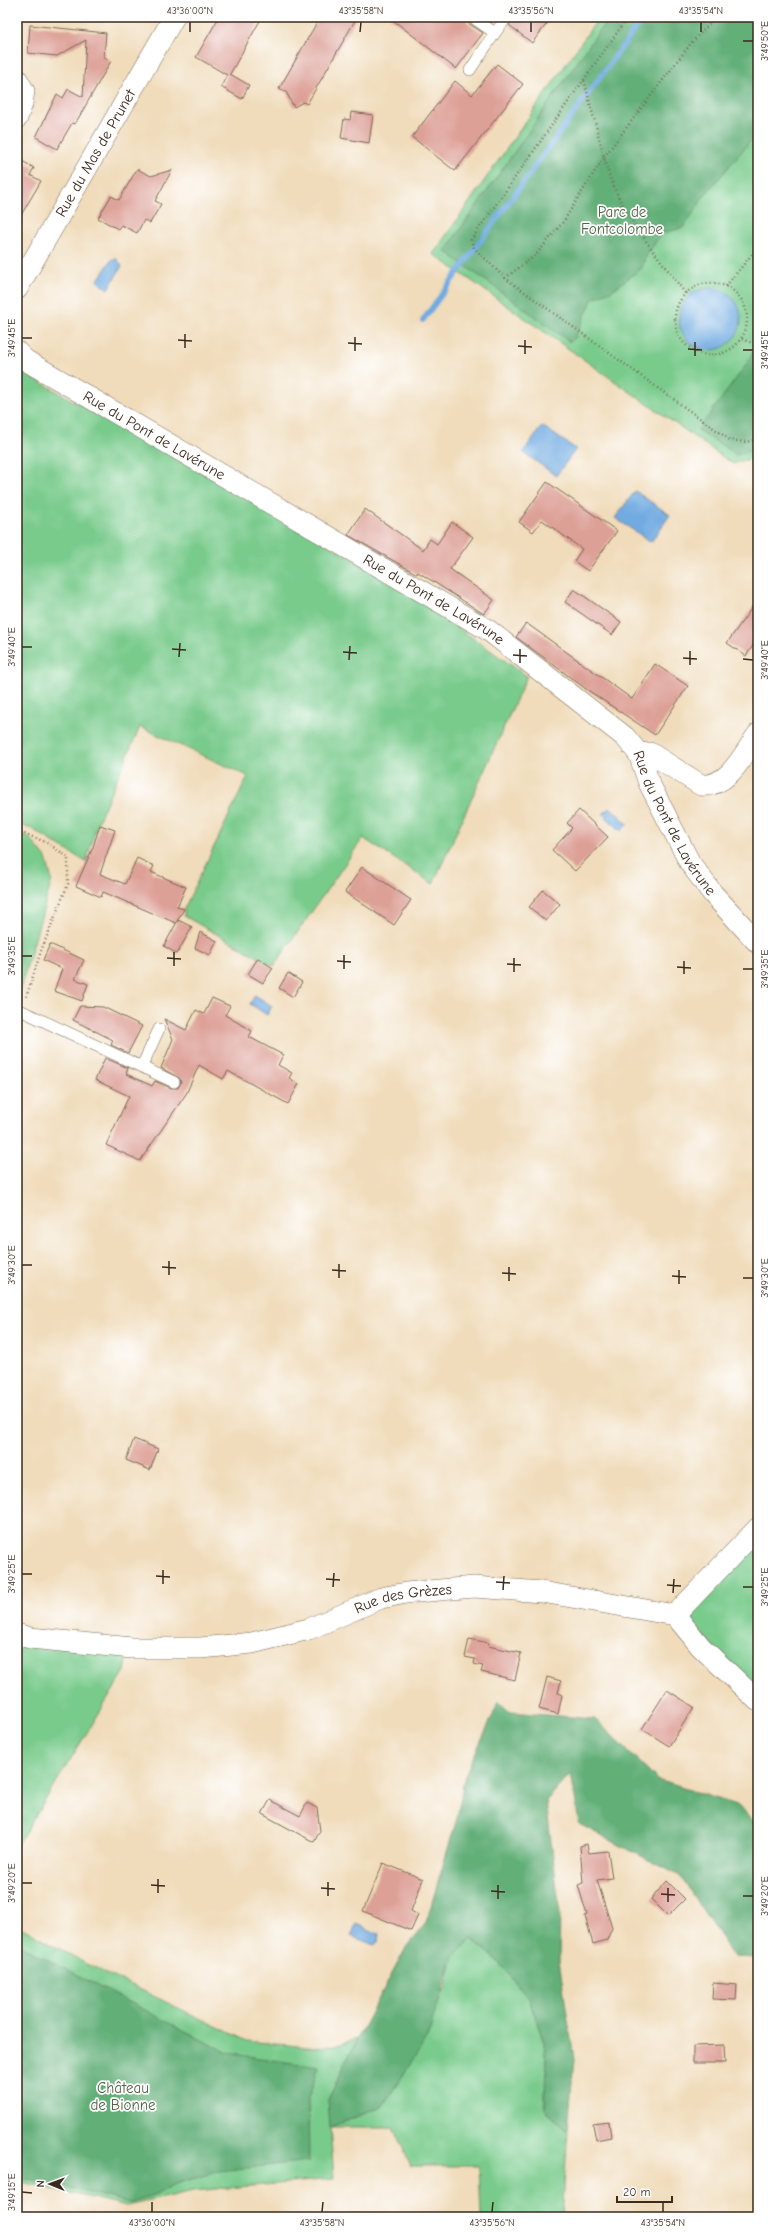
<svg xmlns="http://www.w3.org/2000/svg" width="775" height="2234" font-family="'Comic Neue',sans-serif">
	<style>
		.green { fill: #79cb8c; stroke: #5a7a55 }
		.forest { fill: #62af78; stroke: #4e6c4b }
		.water { fill: #71abe1; stroke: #566a80 }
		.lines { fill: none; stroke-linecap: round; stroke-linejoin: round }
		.stream { stroke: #71abe1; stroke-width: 5.5 }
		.building { fill: #dda097 }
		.service-casing { stroke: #7a6855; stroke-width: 12 }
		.minor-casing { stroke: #7a6855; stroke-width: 22 }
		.path { stroke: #7a6855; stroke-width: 2.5; stroke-dasharray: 1 3; stroke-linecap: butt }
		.service { stroke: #fff; stroke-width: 11 }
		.minor { stroke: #fff; stroke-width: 21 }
		.ticks { fill: none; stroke: #3b2a1e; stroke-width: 1.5 }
		.labels { text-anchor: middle; stroke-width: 3.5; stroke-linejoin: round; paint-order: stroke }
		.street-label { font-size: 15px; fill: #3b2a1e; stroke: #fff }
		.park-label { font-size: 15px; fill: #516244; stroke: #fff }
		.neatline { fill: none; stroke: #3b2a1e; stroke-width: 1.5 }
		.ticks-label { font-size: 10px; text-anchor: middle; fill: #3b2a1e }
	</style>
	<rect width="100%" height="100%" fill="#fff"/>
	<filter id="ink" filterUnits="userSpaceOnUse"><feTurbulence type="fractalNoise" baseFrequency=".025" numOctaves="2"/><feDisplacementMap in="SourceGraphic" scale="8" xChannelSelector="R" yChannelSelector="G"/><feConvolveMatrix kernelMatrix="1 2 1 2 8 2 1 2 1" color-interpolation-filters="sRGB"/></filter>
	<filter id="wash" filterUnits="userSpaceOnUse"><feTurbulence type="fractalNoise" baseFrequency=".012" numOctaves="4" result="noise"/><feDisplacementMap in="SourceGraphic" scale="16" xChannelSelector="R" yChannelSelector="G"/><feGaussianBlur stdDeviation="0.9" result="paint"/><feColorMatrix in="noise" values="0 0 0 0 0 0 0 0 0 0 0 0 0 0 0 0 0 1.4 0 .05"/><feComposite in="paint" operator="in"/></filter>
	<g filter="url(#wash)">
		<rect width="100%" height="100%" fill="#f0dbba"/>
		<path class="green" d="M599,17H758V456L733,464L433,254Z
			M17,369L283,518L397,585L527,676L433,884L363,838L274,966L184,916V909L248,776L140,727L97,824L86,862L32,829L17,824Z
			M17,833L28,836L46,858L52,880L17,1000Z
			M758,1534V1694L691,1622V1608Z
			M17,1642L119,1651L127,1661L125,1671L17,1846Z
			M17,1925L85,1963L247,2041L307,2047L333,2046L357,2039L328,2100L445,1989L452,1959L472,1939L494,1957L529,1998L546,2049L545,2109L568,2130L562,2217H481L479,2166H411L393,2127H330L334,2179L193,2191L127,2206L17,2181Z"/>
		<path class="forest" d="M609,17H758V132L705,195L684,227L661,234L645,258L642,268L611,291L593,298L575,338L570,342L445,251Z
			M758,341V448L737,455L698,430L747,364Z
			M499,1702L510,1712L595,1719L658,1780L737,1805L758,1825V1958L734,1957L680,1876L579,1824L571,1773L546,1801L560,1913L559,1961L574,2059L568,2130L545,2109L546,2049L529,1998L494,1957L472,1939L452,1959L427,2039L382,2107L330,2127L328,2100L357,2039L407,1946L426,1923L457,1818L465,1775Z
			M17,1944L228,2053L319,2067L308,2098L309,2161L219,2171L173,2185L156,2195L131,2203L17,2176Z"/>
		<path class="water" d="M112,259H117L122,266L108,289L97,281Z
			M679 319a31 31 0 1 1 62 0a31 31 0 1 1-62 0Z
			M542,426L576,449L556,476L523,452Z
			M635,491L670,515L651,542L615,518Z
			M610,807L628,824L621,831L603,814Z
			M255,995L272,1006L267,1015L250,1004Z
			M356,1924L379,1934L378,1942L374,1945L351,1936Z"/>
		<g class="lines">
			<path class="stream" d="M423,320L644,17"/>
		</g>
		<g id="blocks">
			<path class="building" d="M219,17H262L230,74L249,85L242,99L221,87L227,75L196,57Z
				M320,17H357L307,104L303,102L294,107L286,92L279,89Z
				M389,17H465L468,23L483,33L456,69Z
				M514,17H552L532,43L509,25Z
				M30,25L106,33L104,57L111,61L75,124L72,123L57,149L36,137L57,94L63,98L68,89L83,97L86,40L57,56L28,53Z
				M497,64L523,84L455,171L412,137L455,81L472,95Z
				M351,112L373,115L369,143L341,138L344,119L350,120Z
				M17,158L34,168L30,175L41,181L17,222Z
				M137,169L151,176L172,170L155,201L161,204L150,223L144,220L137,233L121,225L118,229L98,218L111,196L119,200Z
				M547,482L617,531L588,571L574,561L582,549L542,520L533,532L519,522Z
				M365,509L423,550L430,539L437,544L452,522L473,537L450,569L494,600L484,614L418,572L417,574L348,535Z
				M574,589L621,622L612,635L565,602Z
				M758,599V638L746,656L727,643Z
				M526,623L632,699L655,664L688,686L655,735L586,689L516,637Z
				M579,810L608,837L575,871L552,850L572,828L567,823Z
				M100,825L115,830L100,874L125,884L137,858L154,866L151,872L186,887L177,907L184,909L176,923L103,892L101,897L76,886L93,847Z
				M362,867L411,900L394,925L345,892Z
				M543,890L560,904L546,921L529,907Z
				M178,920L192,927L177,954L164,946Z
				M200,932L217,941L210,955L195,948Z
				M50,944L84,960L75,979L88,984L82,1001L54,991L62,969L43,960Z
				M258,958L273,968L263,983L248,974Z
				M288,973L302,982L293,997L279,988Z
				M212,998L230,1006L225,1015L252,1031L249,1037L283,1055L278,1065L292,1073L289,1078L299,1084L288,1104L228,1071L223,1079L199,1065L186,1094L140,1161L106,1145L129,1096L95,1080L105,1058L128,1068L126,1074L152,1086L155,1081L171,1088H178L181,1082L179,1078L161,1068L173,1039L164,1019L186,1030L196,1010L204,1014Z
				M80,1006L103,1007L142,1026L128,1053L111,1045L113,1040L73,1020Z
				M134,1439L158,1449L150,1470L126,1460Z
				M469,1639L489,1643L488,1646L521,1653L515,1680L481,1672L483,1666L474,1664L475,1659L465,1657Z
				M547,1677L561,1681L558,1693L562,1695L558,1714L539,1709Z
				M667,1690L694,1707L669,1746L642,1729Z
				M270,1800L300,1816L307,1803L317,1808L320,1831L314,1842L262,1814Z
				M587,1844L589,1853L608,1851L612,1878L597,1880L612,1928L607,1940L593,1944L585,1916L587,1915L578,1885L583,1883L580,1846Z
				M383,1863L423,1879L411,1911L418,1915L411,1931L363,1911Z
				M667,1881L685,1899L668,1916L651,1899Z
				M713,1983L737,1985L736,2000L712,1999Z
				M724,2045L725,2063H693V2046Z
				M609,2122L611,2137L596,2140L593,2124Z"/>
		</g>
	</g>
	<g filter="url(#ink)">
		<use href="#blocks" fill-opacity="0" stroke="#7a6855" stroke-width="1"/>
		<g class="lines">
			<g class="service-casing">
				<path id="service" d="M472,17L495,33L507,17
					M470,70L495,33
					M22,1011L174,1082
					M142,1066L159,1029"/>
			</g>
			<g class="minor-casing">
				<g id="minor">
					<path d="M17,79L24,91L22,104L17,118"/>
					<path id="s1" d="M17,289L174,17"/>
					<path id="s2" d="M17,352L25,360L488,630L625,737L639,754L649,783L690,863L713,894L758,943"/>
					<path d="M639,754L650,753L701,785C729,788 744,753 758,734"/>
					<path d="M675,1615L758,1528"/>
					<path id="s3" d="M17,1634L30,1638L132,1648H201L252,1643L309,1629L381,1598L406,1593L474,1587L542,1592L675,1615L701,1647L758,1701"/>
				</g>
			</g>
			<path class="path" d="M628,17L471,240L474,248L505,278L730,440L746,442L758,439
				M505,278L536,255L563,222L604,157L584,80
				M675 319a36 36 0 1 1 72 0a36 36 0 1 1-72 0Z
				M726,286L758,247
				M685,293C654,250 616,210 604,157L692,42L716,17
				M742,339L758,345
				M17,831L46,842L68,857V884L41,951L26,998"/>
			<use href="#service" class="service"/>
			<use href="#minor" class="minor"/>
		</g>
	</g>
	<path class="ticks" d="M190,32V22M360,32L361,22M531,32V22M701,32V22M743,41H753M22,338H32M178,340L192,341M348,343L362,344M518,346L532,347M185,348V334M688,349L702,350M743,350H753M355,351V337M525,354V340M695,356V342M22,647H32M172,649L186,650M343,652L357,653M513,655L527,656M179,657L180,643M683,658L697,659M743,659L753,660M349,660L350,646M520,663V649M690,665V651M22,956H32M167,958L181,959M337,961L351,962M507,964L521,965M174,966V952M677,967L691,968M344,969V955M743,969H753M514,972V958M684,974V961M22,1265H32M162,1267L176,1268M332,1270L346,1271M502,1273L516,1274M169,1275V1261M672,1276L686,1277M339,1278V1264M743,1278H753M509,1281V1267M679,1284V1270M22,1574H32M156,1576L170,1577M326,1579L340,1580M496,1582L510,1583M163,1584V1570M667,1585L681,1586M333,1587L334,1573M743,1587H753M503,1590L504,1576M673,1593L674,1579M22,1883H32M151,1885L165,1886M321,1888L335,1889M491,1891L505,1892M158,1893V1879M661,1894L675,1895M328,1896V1882M743,1896H753M498,1899V1885M668,1902V1888M22,2192L32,2193M152,2212V2202M322,2212L323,2202M492,2212L493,2202M663,2212V2202"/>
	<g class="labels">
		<g class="street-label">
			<text dy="5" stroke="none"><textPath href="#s1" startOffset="157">Rue du Mas de Prunet</textPath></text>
			<text dy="5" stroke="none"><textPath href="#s2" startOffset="161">Rue du Pont de Lavérune</textPath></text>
			<text dy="5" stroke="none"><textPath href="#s2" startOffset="485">Rue du Pont de Lavérune</textPath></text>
			<text dy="5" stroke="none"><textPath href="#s2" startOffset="821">Rue du Pont de Lavérune</textPath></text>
			<text dy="5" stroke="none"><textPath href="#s3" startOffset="395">Rue des Grèzes</textPath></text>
		</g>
		<g class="park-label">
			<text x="622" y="217">Parc de<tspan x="622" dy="17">Fontcolombe</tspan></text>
			<text x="123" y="2093">Château<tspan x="123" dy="17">de Bionne</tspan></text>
		</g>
	</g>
	<rect width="775" height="2234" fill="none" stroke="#fff" stroke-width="44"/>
	<g transform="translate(50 2184) rotate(271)" stroke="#ffffff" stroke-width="3" paint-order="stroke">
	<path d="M0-3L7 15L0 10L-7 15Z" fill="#3b2a1e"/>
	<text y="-6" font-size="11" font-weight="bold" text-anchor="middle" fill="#3b2a1e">N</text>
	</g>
	<path d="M617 2196v6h55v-6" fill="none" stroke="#3b2a1e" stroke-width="2"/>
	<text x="623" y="2196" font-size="12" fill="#3b2a1e" stroke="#ffffff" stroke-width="3" paint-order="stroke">20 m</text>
	<rect x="22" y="22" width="731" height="2190" class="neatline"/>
	<g class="ticks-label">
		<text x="190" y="14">43°36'00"N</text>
		<text x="361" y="14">43°35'58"N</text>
		<text x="531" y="14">43°35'56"N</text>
		<text x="701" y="14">43°35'54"N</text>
		<text transform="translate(764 41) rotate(-90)" y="4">3°49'50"E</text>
		<text transform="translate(11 338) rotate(-90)" y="4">3°49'45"E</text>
		<text transform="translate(764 350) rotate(-90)" y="4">3°49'45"E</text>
		<text transform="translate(11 647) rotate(-90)" y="4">3°49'40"E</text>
		<text transform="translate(764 660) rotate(-90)" y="4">3°49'40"E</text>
		<text transform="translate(11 956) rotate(-90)" y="4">3°49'35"E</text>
		<text transform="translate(764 969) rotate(-90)" y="4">3°49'35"E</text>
		<text transform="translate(11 1265) rotate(-90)" y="4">3°49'30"E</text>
		<text transform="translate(764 1278) rotate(-90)" y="4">3°49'30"E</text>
		<text transform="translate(11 1574) rotate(-90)" y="4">3°49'25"E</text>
		<text transform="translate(764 1587) rotate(-90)" y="4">3°49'25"E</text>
		<text transform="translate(11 1883) rotate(-90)" y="4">3°49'20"E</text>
		<text transform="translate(764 1896) rotate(-90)" y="4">3°49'20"E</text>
		<text transform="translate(11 2192) rotate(-90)" y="4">3°49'15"E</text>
		<text x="152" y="2226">43°36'00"N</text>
		<text x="322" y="2226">43°35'58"N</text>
		<text x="492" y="2226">43°35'56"N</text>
		<text x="663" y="2226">43°35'54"N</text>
	</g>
</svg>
